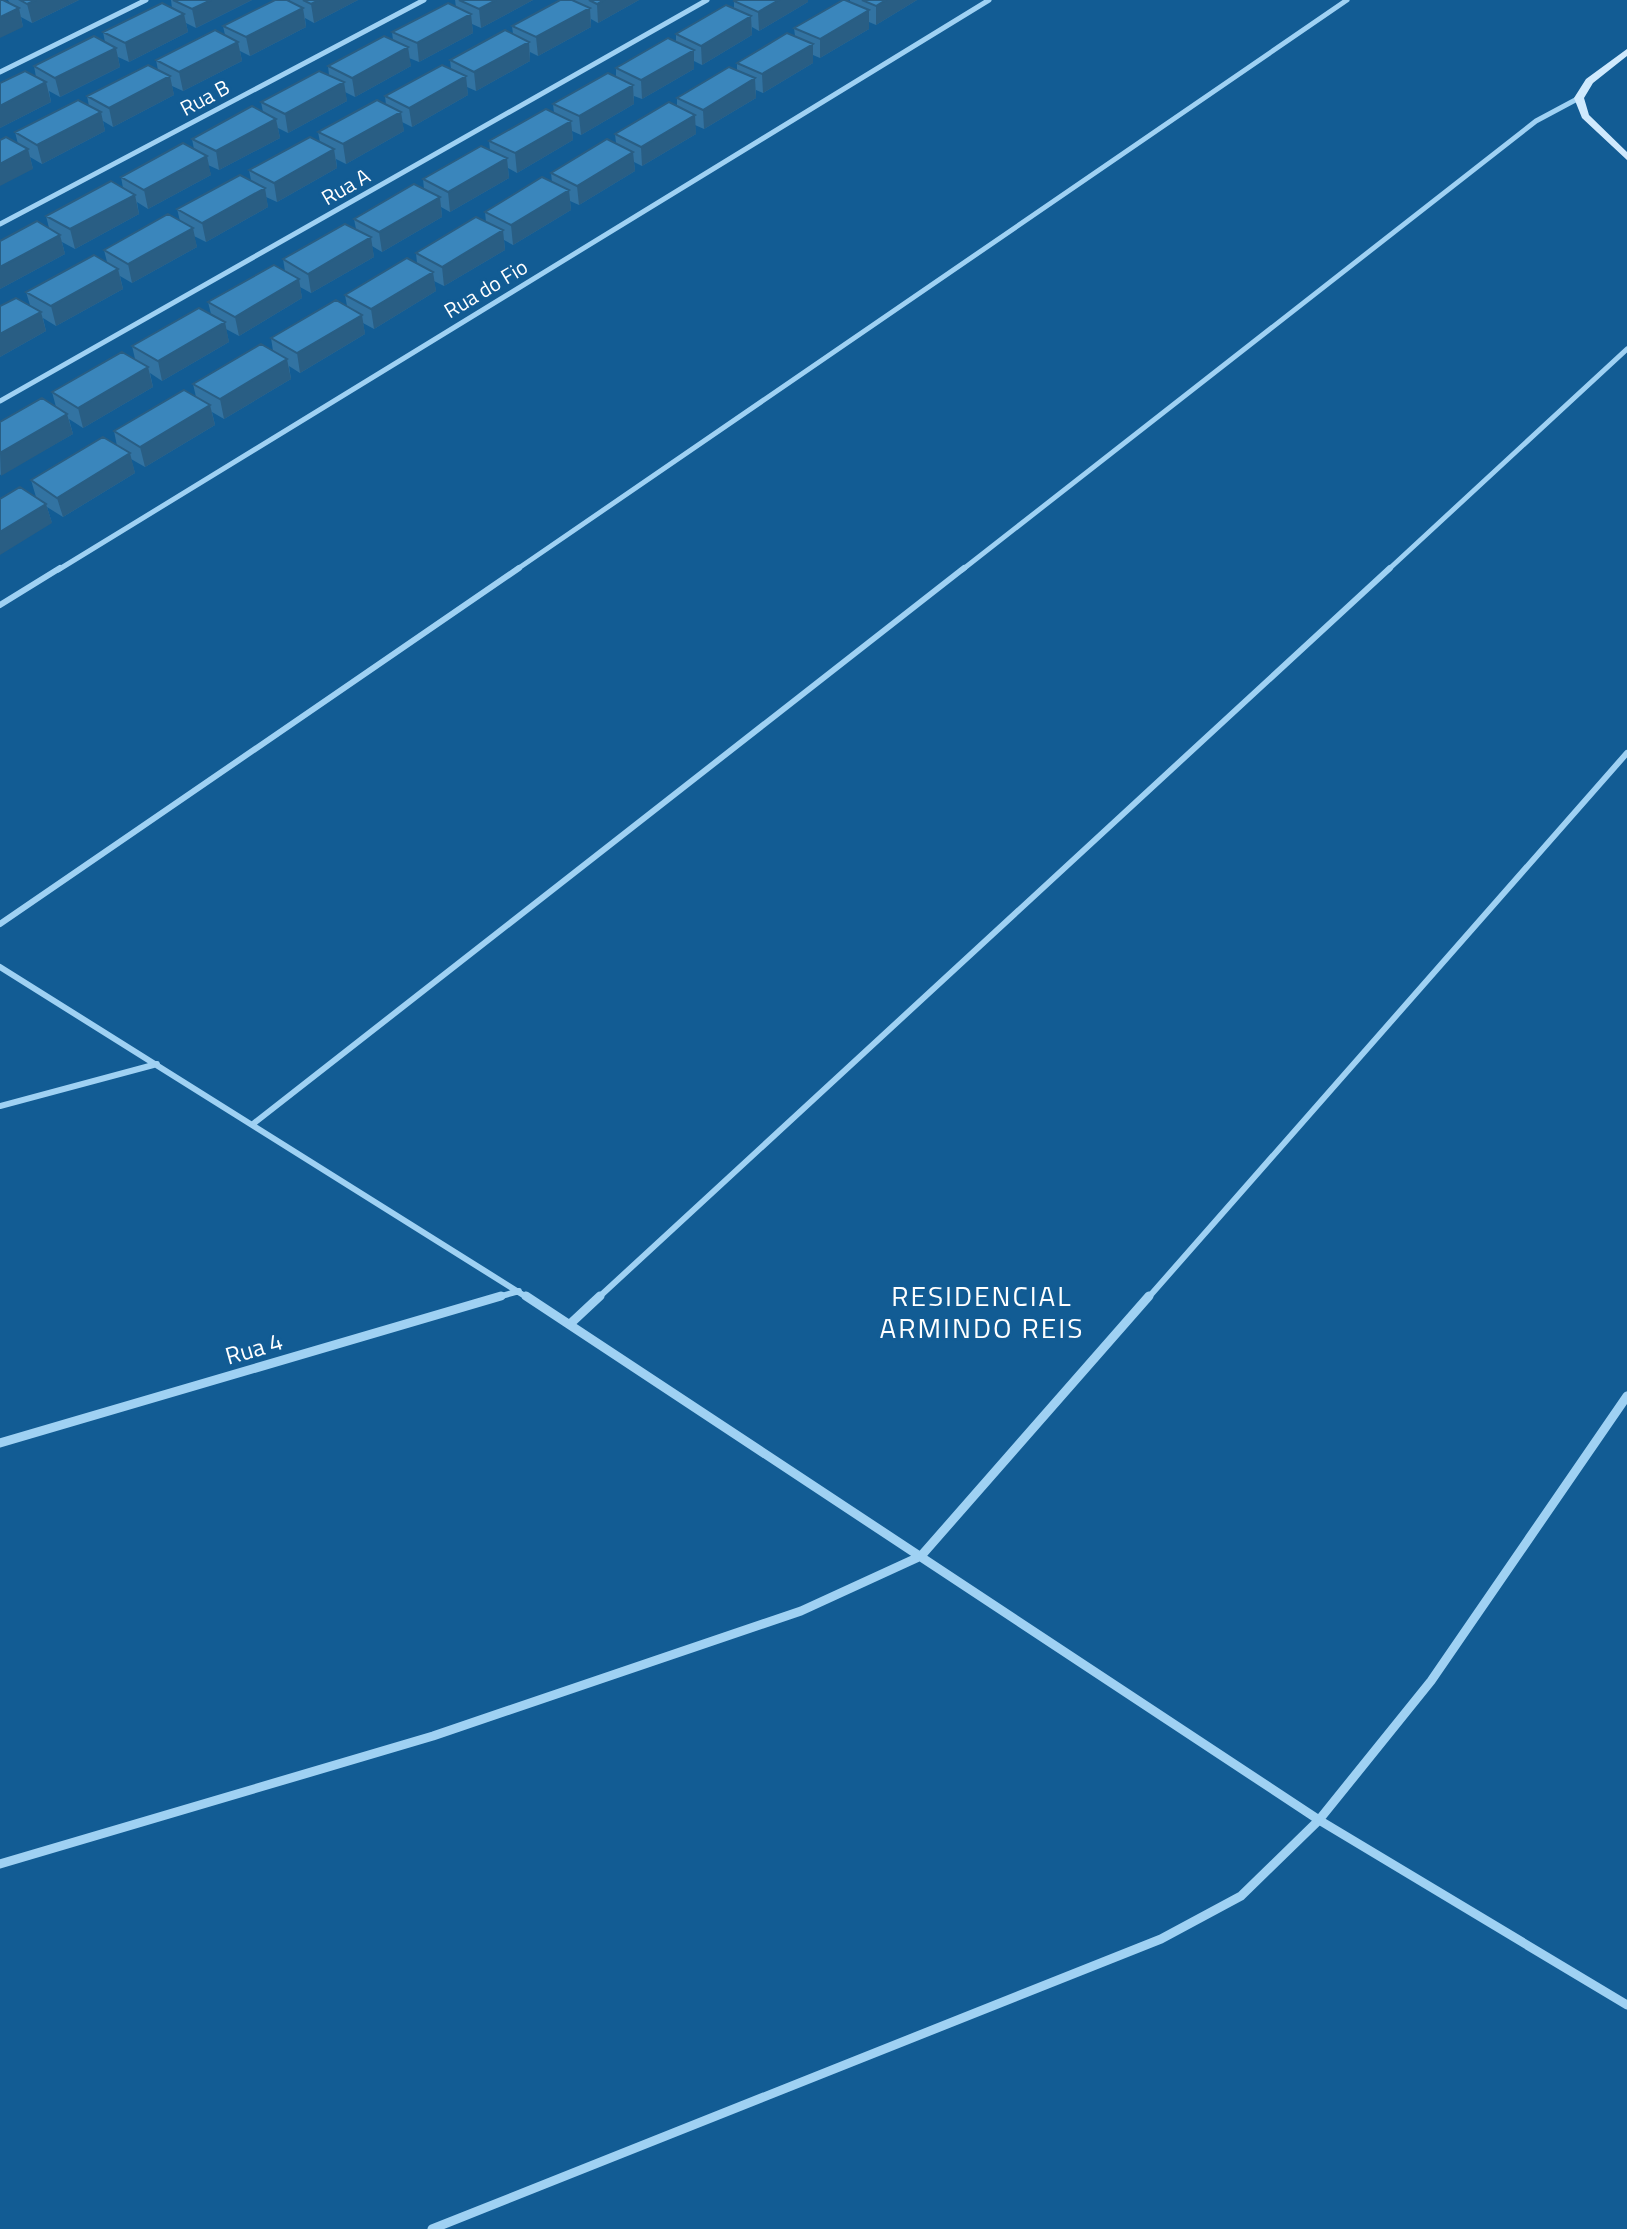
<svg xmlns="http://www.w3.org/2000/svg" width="1627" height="2229" font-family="'Titillium Web',sans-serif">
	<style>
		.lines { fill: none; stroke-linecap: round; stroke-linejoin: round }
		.minor-far2 { stroke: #9fd1f3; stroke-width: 5 }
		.minor-far1 { stroke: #9fd1f3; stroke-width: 6 }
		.minor { stroke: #9fd1f3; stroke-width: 9 }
		.secondary { fill: #cfe9fd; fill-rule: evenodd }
		.wall { fill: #3273a2 }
		.shaded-wall { fill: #295e84 }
		.building { fill: #3a86bc; stroke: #295e84; stroke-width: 2 }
		.labels { text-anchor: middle; stroke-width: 6; stroke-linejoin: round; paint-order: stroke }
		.far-street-label { font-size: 21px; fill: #fff; stroke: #125c94 }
		.street-label { font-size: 24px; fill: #fff; stroke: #125c94 }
		.quarter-label { font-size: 28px; letter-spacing: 2px; fill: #fff; stroke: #125c94 }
	</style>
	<rect width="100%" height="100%" fill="#125c94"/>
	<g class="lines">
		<path class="minor-far2" d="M0,72L146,0
			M0,224L424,0
			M0,401L707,0
			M58,570L989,0
			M516,570L1347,0
			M962,570L1536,121L1579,98
			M1388,570L1627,349"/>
		<path class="minor-far1" d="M0,605L60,568
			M0,924L519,568
			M0,967L528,1298
			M0,1106L157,1064
			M253,1124L964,568
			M495,1298L519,1291
			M598,1298L1390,568
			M1148,1298L1627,753"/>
		<path class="minor" d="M526,1296L1319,1820L1627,2005
			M570,1324L600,1296
			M0,1443L501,1296
			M0,1864L433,1736L801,1611L921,1556L1149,1296
			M432,2229L1161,1939L1241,1896L1319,1820L1431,1681L1627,1396"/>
		<path class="secondary" d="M1627,49V56L1593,83L1584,98L1589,115L1627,152V160L1582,118L1574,98L1586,79Z"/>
	</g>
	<path class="wall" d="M8,0H79L32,23L21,17L23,27Z
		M171,0H252L196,28L186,23L188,32L129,62L118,57L120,67L60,97L49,91L51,102L0,128V83L36,77L34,66L105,42L103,32L172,8Z
		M290,0H358L314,23L305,18L306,27L250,56L240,51L242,61L183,91L172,86L174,95L113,127L103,121L105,131L42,164L30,157L33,169L18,144L15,132L89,106L87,96L158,70L156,60L225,35L223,26L290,2Z
		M455,0H533L481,28L472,24L473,33L419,62L409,58L411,66L355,97L345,92L347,101L288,133L278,128L280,138L219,170L208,165L211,175L148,209L137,202L139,214L75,249L62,242L65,254L0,289V241L49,228L46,216L123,188L121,177L194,149L192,139L263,112L261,102L329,75L328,66L393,40L392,32L456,7Z
		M573,0H639L598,23L591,19V27L538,56L530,52V61L476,91L467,87L468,95L412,127L402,122L404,131L346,164L336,159L337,168L277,202L266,197L268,207L206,242L194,236L197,247L132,283L120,276L123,289L56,326L43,318L46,331L0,357V306L30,305L26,292L107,262L104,250L180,221L177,209L251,180L249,170L320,142L318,132L386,105L385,96L451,69L450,60L513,34L512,26Z
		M735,0H808V2L759,31L752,27V35L702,65L694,61V69L642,99L634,96V104L581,135L572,131L573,140L517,173L508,168L509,178L450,212L441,207L442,217L382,252L372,246L374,257L311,293L300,287L302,298L239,336L226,329L229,342L162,381L150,373L153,387L83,428L69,419L73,434L0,475V422L56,407L52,392L135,359L132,346L211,314L208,302L285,271L283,259L356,229L354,219L424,189L423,179L490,150L489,141L554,113L553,104L616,77V68L676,42V34L734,8V1Z
		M850,0H917L876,25L869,22V29L820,58L813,55V63L763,93L756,90V98L704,129L695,125L696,134L642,166L634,162L635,171L579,205L570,201L571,210L513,245L504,240L505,250L444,286L434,281L436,291L374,329L363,323L365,334L300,373L289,366L291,379L224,419L212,412L215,425L145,467L131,459L135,473L63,517L47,507L52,523L36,497L31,480L117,446L114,431L196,397L193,384L273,351L271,338L347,306L345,295L417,263L416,253L486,222L485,212L552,182L551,173L616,143L615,134L677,106V98L737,70V63L795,36L794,28L850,2Z"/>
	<path class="shaded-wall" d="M36,0H79L32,23L27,4Z
		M211,0H252L196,28L192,9Z
		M319,0H358L314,23L311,4Z
		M496,0H533L481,28L479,9Z
		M604,0H639L598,23L597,4Z
		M779,0H808V2L759,31L758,12Z
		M886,0H917L876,25V6Z
		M19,8L23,27L0,38V17Z
		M303,8L306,27L250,56L246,37Z
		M590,8L591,27L538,56L536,37Z
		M869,10V29L820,58V39Z
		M184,14L188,32L129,62L125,43Z
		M471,14L473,33L419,62L417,43Z
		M751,16L752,35L702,65L701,46Z
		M238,42L242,61L183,91L179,72Z
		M529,42L530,61L476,91L474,72Z
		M813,44V63L763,93L762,74Z
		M408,47L411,66L355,97L352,78Z
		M116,48L120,67L60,97L55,78Z
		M694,50V69L642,99L641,80Z
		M170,76L174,95L113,127L109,108Z
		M466,76L468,95L412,127L409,108Z
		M755,78L756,98L704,129L703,110Z
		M46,82L51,102L0,128V106Z
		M344,82L347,101L288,133L285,114Z
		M633,85L634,104L581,135L579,116Z
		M101,112L105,131L42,164L37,145Z
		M401,112L404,131L346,164L343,144Z
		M695,115L696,134L642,166L641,147Z
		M276,119L280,138L219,170L216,151Z
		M571,121L573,140L517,173L515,153Z
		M28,149L33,169L0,186V164Z
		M334,149L337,168L277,202L274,183Z
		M633,152L635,171L579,205L577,186Z
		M207,156L211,175L148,209L144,190Z
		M507,158L509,178L450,212L448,192Z
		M265,188L268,207L206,242L202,223Z
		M569,190L571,210L513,245L511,225Z
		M135,195L139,214L75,249L70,229Z
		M440,197L442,217L382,252L379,232Z
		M193,228L197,247L132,283L128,264Z
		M503,230L505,250L444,286L442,267Z
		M60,235L65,254L0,289V267Z
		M371,237L374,257L311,293L308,274Z
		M118,269L123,289L56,326L51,306Z
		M433,272L436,291L374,329L371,309Z
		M299,279L302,298L239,336L235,317Z
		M41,312L46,331L0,357V334Z
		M362,315L365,334L300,373L297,353Z
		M225,322L229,342L162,381L158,361Z
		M287,359L291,379L224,419L220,399Z
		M148,367L153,387L83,428L78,408Z
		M210,405L215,425L145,467L140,447Z
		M67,414L73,434L1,476L0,453Z
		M130,453L135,473L63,517L57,498Z
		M46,504L52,523L0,555V532Z"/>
	<path class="building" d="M0,0H3L19,8L0,17Z
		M20,0H36L27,4Z
		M173,0H211L192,9Z
		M275,0H287L303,8L246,37L223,26Z
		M303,0H319L311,4Z
		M459,0H496L479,9Z
		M560,0H572L590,8L536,37L512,26Z
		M589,0H604L597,4Z
		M735,0H779L758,12L734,1Z
		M843,0H845L869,10L820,39L794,28Z
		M862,0H886L876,6Z
		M162,3L184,14L125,43L103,32Z
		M448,3L471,14L417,43L392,32Z
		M726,5L751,16L701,46L676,34Z
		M215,30L238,42L179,72L156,60Z
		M505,30L529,42L474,72L450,60Z
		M787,33L813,44L762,74L737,63Z
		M94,36L116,48L55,78L34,66Z
		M384,36L408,47L352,78L328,66Z
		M668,38L694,50L641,80L616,68Z
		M148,65L170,76L109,108L87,96Z
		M442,65L466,76L409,108L385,96Z
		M729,67L755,78L703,110L677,98Z
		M25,71L46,82L0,106V83Z
		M319,71L344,82L285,114L261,102Z
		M608,73L633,85L579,116L553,104Z
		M78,100L101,112L37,145L15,132Z
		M377,100L401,112L343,144L318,132Z
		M669,102L695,115L641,147L615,134Z
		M252,106L276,119L216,151L192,139Z
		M546,109L571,121L515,153L489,141Z
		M6,137L28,149L0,164V140Z
		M310,137L334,149L274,183L249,170Z
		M607,139L633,152L577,186L551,173Z
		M183,143L207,156L144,190L121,177Z
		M481,146L507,158L448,192L423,179Z
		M240,175L265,188L202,223L177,209Z
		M542,177L569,190L511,225L485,212Z
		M111,181L135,195L70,229L46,216Z
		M414,184L440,197L379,232L354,219Z
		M168,214L193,228L128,264L104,250Z
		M476,217L503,230L442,267L416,253Z
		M37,221L60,235L0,267V241Z
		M345,224L371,237L308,274L283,259Z
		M94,255L118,269L51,306L26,292Z
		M407,258L433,272L371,309L345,295Z
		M274,265L299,279L235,317L208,302Z
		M16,298L41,312L0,334V306Z
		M336,300L362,315L297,353L271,338Z
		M199,308L225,322L158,361L132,346Z
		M261,344L287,359L220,399L193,384Z
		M122,352L148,367L78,408L52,392Z
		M184,390L210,405L140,447L114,431Z
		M42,398L67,414L0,453V422Z
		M103,437L130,453L57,498L31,480Z
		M20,487L46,504L0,532V499Z"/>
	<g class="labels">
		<g class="far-street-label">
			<text transform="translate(205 98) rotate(-28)" y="7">Rua B</text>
			<text transform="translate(346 187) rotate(-30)" y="7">Rua A</text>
			<text transform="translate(486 289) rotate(-31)" y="7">Rua do Fio</text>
		</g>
		<g class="street-label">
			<text transform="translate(254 1349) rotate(-16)" y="8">Rua 4</text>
		</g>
		<g class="quarter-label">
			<text x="982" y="1306">RESIDENCIAL<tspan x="982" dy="32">ARMINDO REIS</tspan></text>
		</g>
	</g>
</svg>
